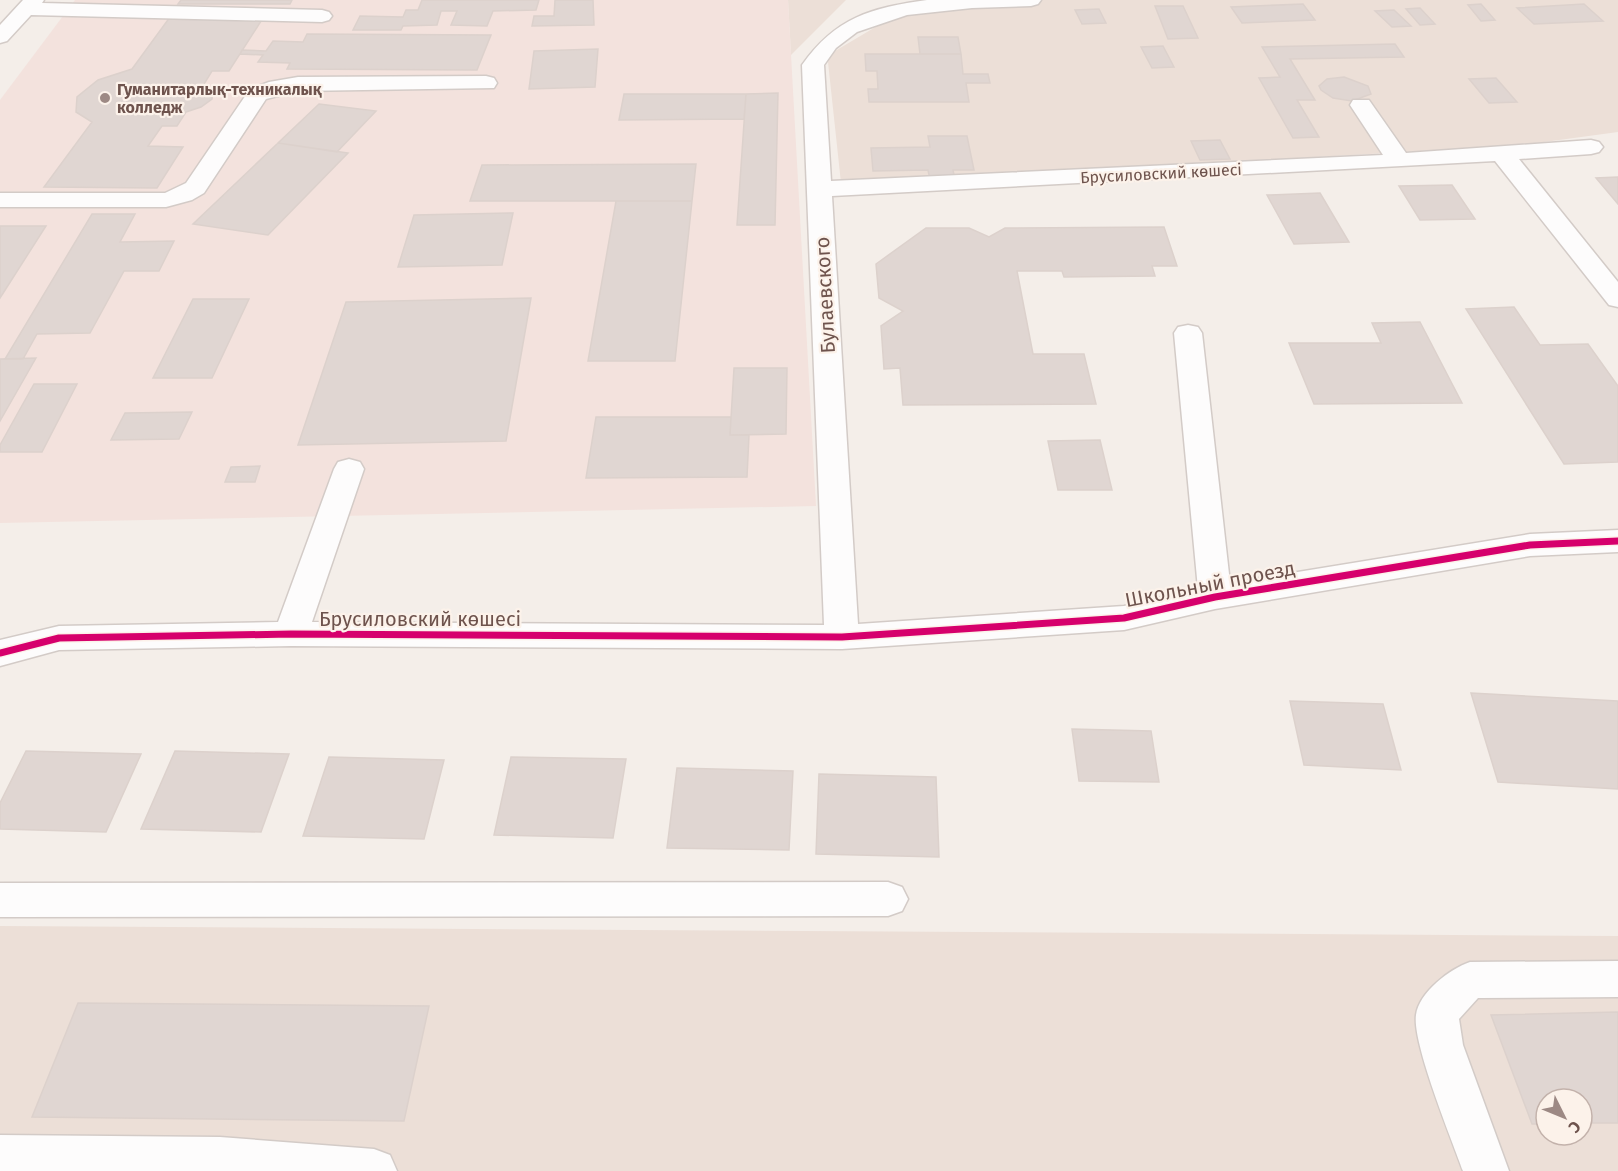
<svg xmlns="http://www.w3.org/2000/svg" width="1618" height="1171" font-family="'Fira Sans',sans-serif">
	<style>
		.residential { fill: #ecdfd7; fill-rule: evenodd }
		.commercial { fill: #f3e2dd }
		.building { fill: #e0d6d2; stroke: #dcd1cc; stroke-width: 1.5 }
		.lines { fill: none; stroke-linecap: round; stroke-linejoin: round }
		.minor-casing { stroke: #d3cbc7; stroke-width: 3 }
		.minor { fill: #fdfcfc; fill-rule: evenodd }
		.cycleway-casing { stroke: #fcf2ea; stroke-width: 10 }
		.cycleway { stroke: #d6006c; stroke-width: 7 }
		.poi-dot { fill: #9d8984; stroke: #fcf2ea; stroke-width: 2 }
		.labels { text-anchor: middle; stroke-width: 4.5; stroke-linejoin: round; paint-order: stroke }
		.far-poi-label { font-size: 16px; font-weight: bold; fill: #6e534d; stroke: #fcf2ea; text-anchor: start }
		.far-street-label { font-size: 16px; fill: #6e534d; stroke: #fcf2ea }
		.street-label { font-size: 20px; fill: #6e534d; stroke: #fcf2ea }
	</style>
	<rect width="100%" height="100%" fill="#f4eee9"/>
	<path class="residential" d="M788,0H846L791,55Z
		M921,0H1618V132L1514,146L841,183L828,62L830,54Z
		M0,926L1618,936V1171H0ZM1546,1099H1582V1135H1546Z"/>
	<path class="commercial" d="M75,0H788L816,506L0,523V100Z"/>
	<path class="building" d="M181,0H292L290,4H178Z
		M422,0H539L536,10L493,11L487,26L451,25L457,11H441L437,25L403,26L401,30H353L360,16L403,17L406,10H418Z
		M555,0H593L594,25L532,26L534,16H554Z
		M1303,4L1315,20L1242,23L1231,7Z
		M1481,4L1495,20L1481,21L1468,5Z
		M1584,4L1603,21L1534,24L1517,8Z
		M1155,6H1183L1198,38L1168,39Z
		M1420,8L1435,24L1420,25L1406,9Z
		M1099,9L1106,23L1082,24L1075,10Z
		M1394,10L1411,26L1392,27L1375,11Z
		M170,17L263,18L229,71H212L204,84L213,91L212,99L201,107L186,112L177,126H162L148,146L183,147L157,188L44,187L92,122L76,112L77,97L98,80L132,69Z
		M307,34L491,35L477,70L287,69L290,63L258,62L263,55L240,54L242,50L266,51L273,41L303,42Z
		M918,37H958L961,54H920Z
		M1395,44L1404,57L1290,59L1315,100H1297L1319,137L1293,138L1259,78L1280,77L1262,47Z
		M1163,46L1174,67L1152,68L1141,47Z
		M598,49L595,87L529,89L534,51Z
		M865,54H961L963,74H988L990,83H966L969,102H869L868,89H878L877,71H866Z
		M1344,77L1368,86L1371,94L1352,101L1333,98L1321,90L1319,86L1327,79Z
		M1496,78L1517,102L1489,103L1469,79Z
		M778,93L775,225H737L746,94Z
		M624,94H746L744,119L619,120Z
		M319,104L376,111L337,152L278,143Z
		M928,136H967L974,170H953L955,180H930L928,170L873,171L871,148L930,147Z
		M1220,140L1230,159L1200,160L1191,141Z
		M278,143L348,153L268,235L193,224Z
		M696,164L692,201H470L482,165Z
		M1618,177V204L1596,178Z
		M1452,185L1475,219L1420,220L1399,186Z
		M1320,193L1349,242L1294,244L1267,195Z
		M616,201H692L675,361H588Z
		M513,213L502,265L398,267L414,215Z
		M92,214H135L120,242L174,241L159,271H124L90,333L37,334L23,359H5Z
		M0,226H46L0,298Z
		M1164,227L1177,266H1152L1155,276L1064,277L1062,271H1017L1033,354H1084L1096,404L903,405L900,368L884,369L881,326L903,311L879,298L876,264L926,228H969L989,237L1005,228Z
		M531,298L506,441L298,445L346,302Z
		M193,299H249L212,378H153Z
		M1514,307L1540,345L1588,344L1618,386V462L1564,464L1466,309Z
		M1420,322L1462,403L1314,404L1289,343H1381L1372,323Z
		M36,358L0,421V359Z
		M734,368H787L786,434L730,435Z
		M34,384H77L42,452H0V445Z
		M192,412L179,439L111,440L125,413Z
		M596,417H731L730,435H749L747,477L586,478Z
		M1100,440L1112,490H1058L1048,441Z
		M260,466L255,482H225L231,467Z
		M1471,693L1618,701V789L1498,782Z
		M1290,701L1383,704L1401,770L1304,765Z
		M1072,729L1151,731L1159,782L1079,781Z
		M26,751L141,754L106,832L0,829V803Z
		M175,751L289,754L261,832L141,829Z
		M329,757L444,760L424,839L303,836Z
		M511,757L626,759L613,838L494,835Z
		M677,768L793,771L789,850L667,848Z
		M819,774L936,777L939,857L816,854Z
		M78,1003L429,1006L404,1121L32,1117Z
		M1618,1012V1123H1582V1099H1546V1124H1532L1491,1015Z"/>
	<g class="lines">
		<g class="minor-casing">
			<path id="minor" d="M23,0H44L42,3L322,10L329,12L332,16L329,20L322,22L31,15L7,41L0,43V25Z
				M927,0H1041L1038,4L1031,6L972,8L907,15L857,32L836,48L824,65L831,181L1383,155L1350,105L1353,100H1369L1406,153L1591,140L1599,142L1603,147L1599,152L1591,154L1519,159L1618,282V307L1609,305L1495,161L832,196L858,624L1124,606L1198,589L1174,333L1178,327L1188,325L1198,327L1202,333L1230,583L1530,534L1618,530V552L1530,556L1215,609L1124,630L842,649L291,646L59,650L0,666V640L59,626L278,622L334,469L338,462L349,459L360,462L364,469L312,622L824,625L802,65C836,17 871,8 927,0Z
				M486,76L494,78L497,83L494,88L298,91L266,99L204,193L192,200L166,207H0V193H165L186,183L250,89L269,82L298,77Z
				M888,882L902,887L908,899L902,911L888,916L0,917V883Z
				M1618,961V997L1478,998L1459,1019L1463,1045L1509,1171H1463C1452,1140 1412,1043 1416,1015C1419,992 1450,969 1470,962Z
				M0,1135L220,1137L374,1149L390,1155L397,1171H0Z"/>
		</g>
		<use href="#minor" class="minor"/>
		<g class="cycleway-casing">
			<path id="cycleway" d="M0,653L59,638L291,634L842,637L1124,618L1215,597L1530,545L1618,541"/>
		</g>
		<use href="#cycleway" class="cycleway"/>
	</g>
	<circle class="poi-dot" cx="105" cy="98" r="6"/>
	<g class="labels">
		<g class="far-poi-label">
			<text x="117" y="95">Гуманитарлық-техникалық<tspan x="117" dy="18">колледж</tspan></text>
		</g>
		<g class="far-street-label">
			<text transform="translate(1161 173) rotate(-3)" y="6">Брусиловский көшесі</text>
		</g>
		<g class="street-label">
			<text transform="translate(825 295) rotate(-93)" y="7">Булаевского</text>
			<text transform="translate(1210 584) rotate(-11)" y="7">Школьный проезд</text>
			<text x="420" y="626">Брусиловский көшесі</text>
		</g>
	</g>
	<g transform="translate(1564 1117) rotate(133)"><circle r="28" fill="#fcf2ea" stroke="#c3b2ab" stroke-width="1.5"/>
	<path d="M0-4.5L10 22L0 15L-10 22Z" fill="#9d8984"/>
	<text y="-9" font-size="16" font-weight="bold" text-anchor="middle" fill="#6e534d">С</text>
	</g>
</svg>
